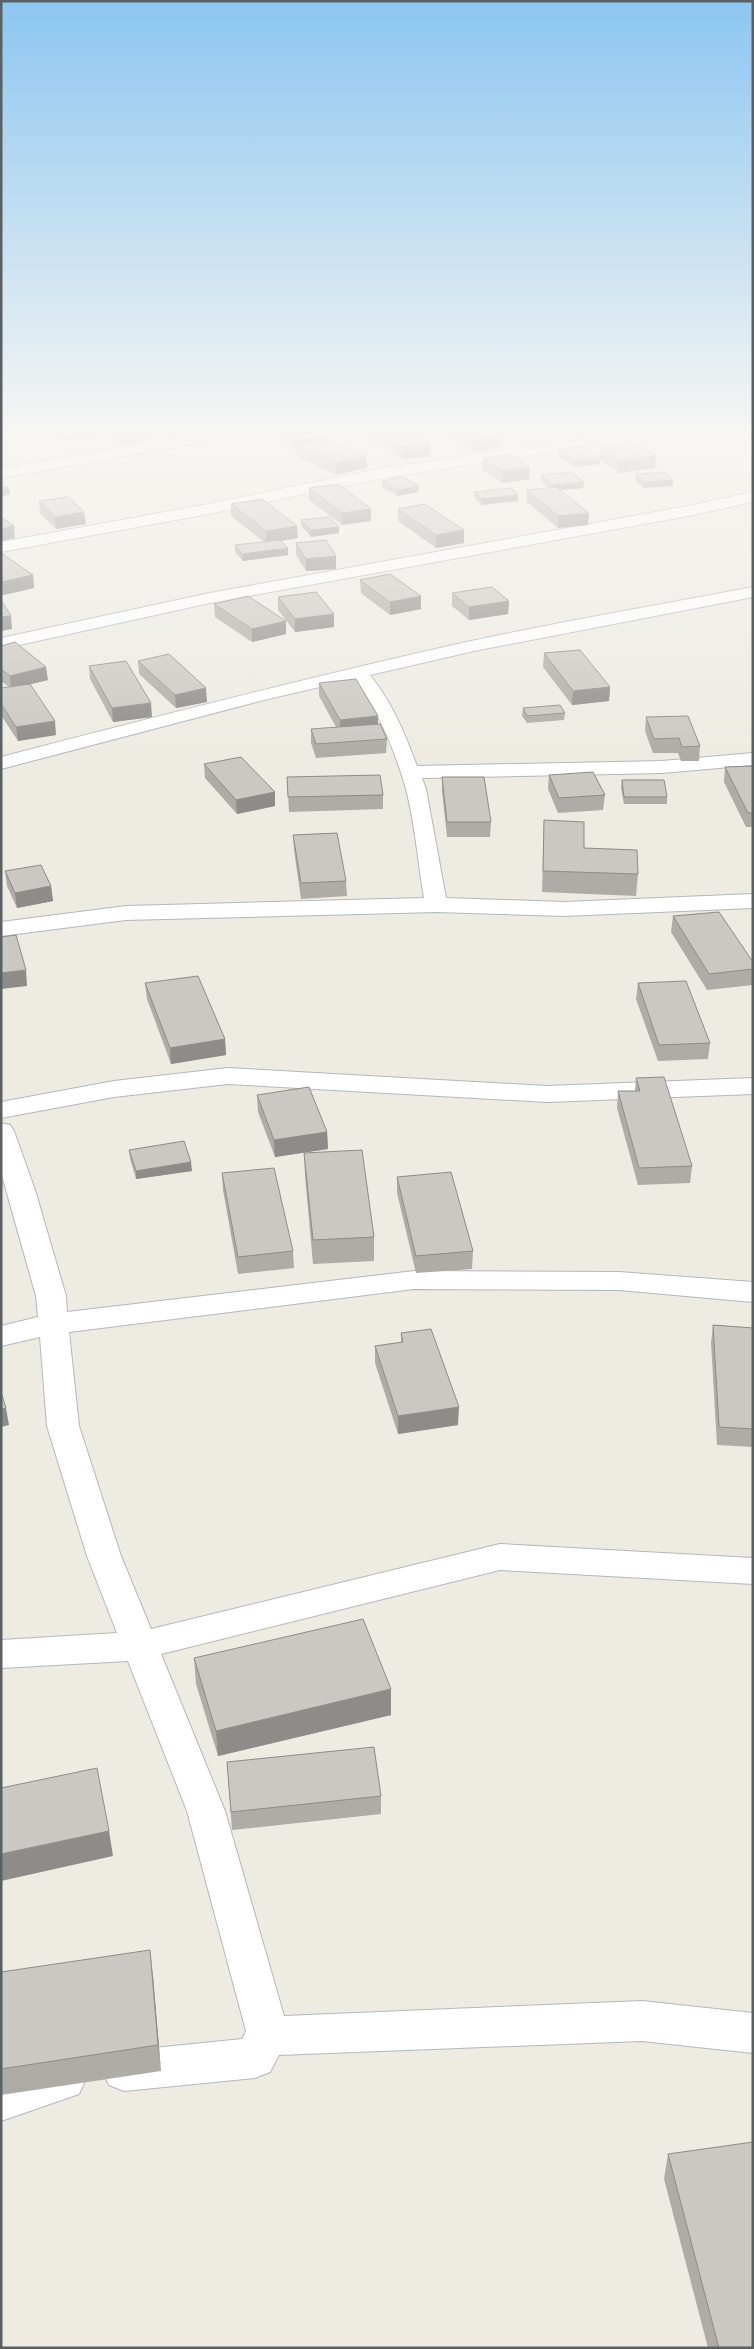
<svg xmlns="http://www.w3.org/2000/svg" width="754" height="2349" font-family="Karla,sans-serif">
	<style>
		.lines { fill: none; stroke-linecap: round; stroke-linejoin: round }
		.minor-casing { stroke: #b4b7bb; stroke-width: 2 }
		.minor { fill: #fff; fill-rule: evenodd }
		.wall { fill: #afaba7 }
		.shaded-wall { fill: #8e8b88 }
		.building { fill: #cbc7c2; stroke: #8e8b88 }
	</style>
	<rect width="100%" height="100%" fill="#eeebe3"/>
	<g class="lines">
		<g class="minor-casing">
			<path id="minor" d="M240,428H269L262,432L1,478V468Z
				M676,428H716L709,432L598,445L389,477L203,515L1,552V542L203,505L389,467L598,437Z
				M753,492V502L688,516L210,603L1,649V638L210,593L688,506Z
				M753,587V597L474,651L370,675C392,702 405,734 417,766L662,761L753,753V765L662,773L422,778L426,789L446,898L564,902L753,894V908L564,916L436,912L126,920L1,936V922L126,906L424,898C418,863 415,824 406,789C395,751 378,709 354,679L264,700L1,769V757C158,716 314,676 471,641C565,621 659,605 753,587Z
				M228,1068L547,1086L753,1078V1094L547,1102L228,1084L114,1097L1,1118V1102L114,1081Z
				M1,1123L10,1125L14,1131L35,1190L66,1296L67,1312L414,1271L619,1272L753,1282V1302L619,1290L414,1289L69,1332L79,1426L121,1556L151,1629L500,1544L753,1558V1584L500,1570L161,1654L225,1811L284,2016L642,2001L753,2013V2053L642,2041L279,2055L270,2072L255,2078L124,2091L109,2085L102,2071L109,2057L124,2051L242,2039L246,2031L187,1811L128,1661L1,1668V1640L117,1633L87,1556L47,1426L40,1337L1,1346V1326L38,1317L36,1296L1,1172Z
				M64,2058L79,2064L86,2079L79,2094L1,2121V2079Z"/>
		</g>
		<use href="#minor" class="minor"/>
	</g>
	<path class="wall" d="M56,428H87L91,438L63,441L56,430Z
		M100,428H145L147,429V440L122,444Z
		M272,428H312L326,439L367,468L336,475L298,457L297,452L272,433Z
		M348,428H427V431L415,434L430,444V456L403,459L382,443V440L373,442Z
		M440,428H486L500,447L474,452L440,432Z
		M600,448L655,468L619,473L600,460V464L575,467L557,455V450L600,457Z
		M483,458L530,467L529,479L502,483L483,470Z
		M636,474L673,480V486L643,488L635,480Z
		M541,475L584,482L583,488L561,490L588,525L558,528L527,502V490L548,488L541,481Z
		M382,481L419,486L418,492L398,496L382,487Z
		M309,488L371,509V521L342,525L309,500Z
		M474,492L518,501L481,505L474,498Z
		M39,501L86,524L56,529L40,513Z
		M231,504L298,538L281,541L288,548V555L243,561L235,552V545L264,542L231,516Z
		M398,509L464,530V543L436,548L398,521Z
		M301,520L339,527V533L311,537L301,526Z
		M296,543L336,556V569L306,571L296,555Z
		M1,553L33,575L34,588L3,595L1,593Z
		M360,580L421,596V609L390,615L361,593Z
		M452,593L509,601L508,614L469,620L452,606Z
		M278,597L334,627L295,632L278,610Z
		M214,604L286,621V634L252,642L215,617Z
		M1,646L48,680L30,684L56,735L18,741L1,715V688L9,687L1,681Z
		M544,653L610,687L609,701L572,705L543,667Z
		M138,661L207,702L176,708L139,674Z
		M89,666L152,717L113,722L90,679Z
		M319,683L378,724L387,739L386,753L316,758L311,743V729L336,727L319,696Z
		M523,708L565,713L564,720L527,723L522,716Z
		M646,717L700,746L699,761H681L678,753H653L645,731Z
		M204,764L275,792V806L237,814L205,778Z
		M753,766V827H746L724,782L725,767Z
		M549,775L605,795L603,810L558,813L548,789Z
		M287,777L383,795V809L289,812Z
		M442,777L491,822L490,837H447L442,791Z
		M622,780L667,797V804H624L621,788Z
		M544,820L584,848L638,874L636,896L542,892Z
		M293,835L346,881L347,896L301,899L294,850Z
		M5,871L51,886L53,901L17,908L7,886Z
		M673,916L753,962V985L707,990L671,932Z
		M145,983L225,1039L226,1055L171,1064L147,999Z
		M638,983L710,1043L708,1059L658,1061L636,999Z
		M636,1078L692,1166L690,1183L638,1185L617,1108L618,1091H635Z
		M257,1095L327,1132L328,1149L275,1157L258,1112Z
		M129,1150L192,1171L136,1179L130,1158Z
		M304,1153L374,1237V1261L313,1264L305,1176Z
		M222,1173L293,1251L294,1268L238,1274L223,1190Z
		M397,1177L473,1251L472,1269L416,1273L397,1193Z
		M713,1325L753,1328V1447L717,1445L711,1343Z
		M401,1333L458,1425L398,1434L375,1363V1346L401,1342Z
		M194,1658L391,1689V1715L218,1756L196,1684Z
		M227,1762L381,1796V1814L232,1830Z
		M1,1972L153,1976L161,2071L1,2095Z
		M668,2154L753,2348H708L664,2179Z"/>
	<path class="shaded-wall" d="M188,428H215V429L188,432Z
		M390,428H398V437L382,432V440L373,442V431Z
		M406,428H427V431L406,435Z
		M147,429V440L122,444L121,433Z
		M91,433V438L63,441V435Z
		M501,436L500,447L474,452L475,440Z
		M326,437V449L298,446V441Z
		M430,444V456L403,459L404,448Z
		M366,456L367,468L336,475V463Z
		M656,456L655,468L619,473V461Z
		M600,458V464L575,467V461Z
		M530,467L529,479L502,483V471Z
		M673,480V486L643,488L644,482Z
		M584,482L583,488L552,491V485Z
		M419,486L418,492L398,496V490Z
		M9,488L10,494L1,497V491Z
		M518,495V501L481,505L482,499Z
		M371,509V521L342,525V513Z
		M84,512L86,524L56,529L55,517Z
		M589,513L588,525L558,528V516Z
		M14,526L15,538L1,541V529Z
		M297,526L298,538L266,543V531Z
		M339,527V533L311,537V530Z
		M464,530V543L436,548V535Z
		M288,548V555L243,561L242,554Z
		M336,556V569L306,571V559Z
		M33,575L34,588L3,595L2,582Z
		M421,596V609L390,615V602Z
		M509,601L508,614L469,620V607Z
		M334,614V627L295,632V619Z
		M11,616L12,629L1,631V617Z
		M286,621V634L252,642V629Z
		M46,667L48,680L11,689L10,676Z
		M610,687L609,701L572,705L573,691Z
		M206,688L207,702L176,708L175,695Z
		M151,703L152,717L113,722L112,708Z
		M378,716V730L340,734V720Z
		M55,721L56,735L18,741L16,727Z
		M275,792V806L237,814L236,800Z
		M51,886L53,901L17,908L15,893Z
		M26,970L27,986L1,989V973Z
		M225,1039L226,1055L171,1064L170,1048Z
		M327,1132L328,1149L275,1157L274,1140Z
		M191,1162L192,1171L136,1179V1171Z
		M459,1407L458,1425L398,1434V1416Z
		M6,1408L9,1425L1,1427V1409Z
		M391,1689V1715L218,1756L216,1731Z
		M109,1831L113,1856L1,1881V1854Z
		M150,1950L153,1976L161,2071L158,2045Z"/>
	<path class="building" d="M57,428H87L91,433L63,435Z
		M114,428H145L147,429L121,433Z
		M279,428H312L326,437L298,441Z
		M368,428H390L373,431Z
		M408,428L430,444L404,448L382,432Z
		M453,428H486L501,436L475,440Z
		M327,439L366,456L336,463L297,446Z
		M582,446L600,458L575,461L557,450Z
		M619,446L623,449L641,446L656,456L619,461L600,448Z
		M511,454L530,467L502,471L483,458Z
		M572,472L584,482L552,485L541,475Z
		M665,472L673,480L644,482L636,474Z
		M403,477L419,486L398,490L382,481Z
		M338,484L371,509L342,513L309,488Z
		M1,486L9,488L1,491Z
		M556,487L589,513L558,516L527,490Z
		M511,488L518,495L482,499L474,492Z
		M68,497L84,512L55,517L39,501Z
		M262,499L297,526L266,531L231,504Z
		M425,504L464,530L436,535L398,509Z
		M1,517L14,526L1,529Z
		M329,517L339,527L311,530L301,520Z
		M280,540L288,548L242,554L235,545Z
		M326,540L336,556L306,559L296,543Z
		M1,553L33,575L2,582Z
		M390,574L421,596L390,602L360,580Z
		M492,587L509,601L469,607L452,593Z
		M316,592L334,614L295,619L278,597Z
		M248,596L286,621L252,629L214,604Z
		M1,600L11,616L1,617Z
		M15,642L46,667L10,676L1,669V646Z
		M580,650L610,687L573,691L544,653Z
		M169,654L206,688L175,695L138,661Z
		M126,661L151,703L112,708L89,666Z
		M356,679L378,716L340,720L319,683Z
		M30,684L55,721L16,727L1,704V688Z
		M560,705L565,713L527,716L523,708Z
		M688,716L700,746L682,747L679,738L654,739L646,717Z
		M380,724L387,739L316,744L311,729Z
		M241,757L275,792L236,800L204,764Z
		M753,766V813H748L725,767Z
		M593,772L605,795L559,798L549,775Z
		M380,775L383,795L288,797L287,777Z
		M442,777H484L491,822H447Z
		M622,780H664L667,797H624Z
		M544,820L584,822V848L637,850L638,874L543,871Z
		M337,833L346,881L301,883L293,835Z
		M41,865L51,886L15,893L5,871Z
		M719,912L753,962V969L709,974L673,916Z
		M16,935L26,970L1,973V937Z
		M198,976L225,1039L170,1048L145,983Z
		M686,981L710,1043L659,1045L638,983Z
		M664,1077L692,1166L639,1168L618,1091H640L636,1078Z
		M309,1087L327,1132L274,1140L257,1095Z
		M184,1141L191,1162L136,1171L129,1150Z
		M362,1150L374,1237L313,1240L304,1153Z
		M274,1168L293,1251L238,1257L222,1173Z
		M451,1172L473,1251L416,1256L397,1177Z
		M713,1325L753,1328V1429L719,1427Z
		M431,1329L459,1407L398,1416L375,1346L403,1342L401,1333Z
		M1,1392L6,1408L1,1409Z
		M363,1619L391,1689L216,1731L194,1658Z
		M374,1747L381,1796L231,1812L227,1762Z
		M97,1768L109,1831L1,1854V1788Z
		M150,1950L158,2045L1,2069V1972Z
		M753,2142V2348H719L668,2154Z"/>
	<linearGradient id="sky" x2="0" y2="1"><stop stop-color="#8cc6f1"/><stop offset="0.57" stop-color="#f7f6f2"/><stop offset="1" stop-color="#f7f6f2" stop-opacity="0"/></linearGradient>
	<rect width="754" height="756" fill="url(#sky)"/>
	<rect width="754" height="2349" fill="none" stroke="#5b6064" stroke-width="5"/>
</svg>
